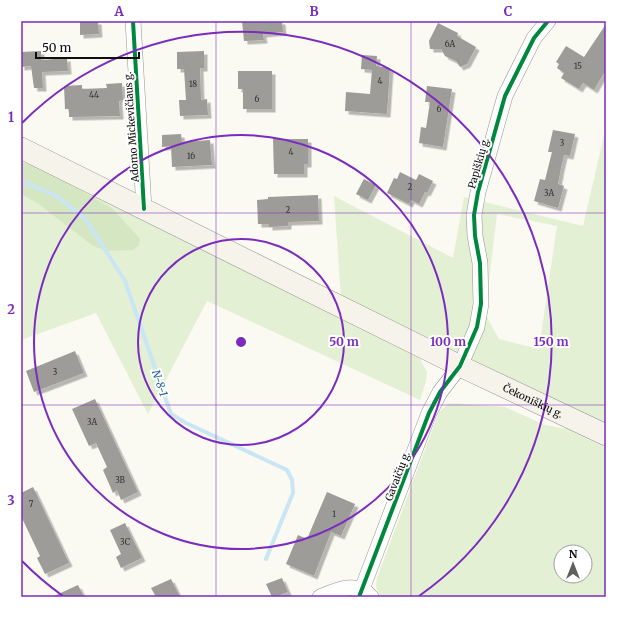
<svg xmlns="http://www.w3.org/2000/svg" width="627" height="618" font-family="Merriweather,serif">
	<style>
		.green { fill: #e4f0d3; fill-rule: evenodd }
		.forest { fill: #d5e7c2 }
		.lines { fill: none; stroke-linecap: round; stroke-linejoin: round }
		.stream { stroke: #cae5f3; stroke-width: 4 }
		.building { fill: #9e9c98; filter: url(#shadow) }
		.street-casing { stroke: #949491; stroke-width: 16 }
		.secondary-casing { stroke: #8b8a87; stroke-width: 22 }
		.street { stroke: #fefefd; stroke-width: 15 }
		.secondary { stroke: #f5f3ea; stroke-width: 21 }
		.cycleway-casing { stroke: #fff; stroke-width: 6 }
		.cycleway { stroke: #00873e; stroke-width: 4 }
		.grid { fill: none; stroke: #7b2cbf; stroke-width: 1; stroke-opacity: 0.55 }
		.ring { fill: none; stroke: #7b2cbf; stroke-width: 2 }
		.labels { text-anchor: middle; stroke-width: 4; stroke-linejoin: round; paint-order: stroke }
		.number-label { font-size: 8px; fill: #323230 }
		.street-label { font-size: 10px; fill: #0e0e0e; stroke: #fff }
		.water-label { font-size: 11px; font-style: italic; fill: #1c639b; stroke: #fff }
		.centre { fill: #7b2cbf; stroke: #fff; stroke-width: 2 }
		.ring-label { font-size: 12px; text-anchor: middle; font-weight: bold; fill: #7b2cbf; stroke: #fff; stroke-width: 4; stroke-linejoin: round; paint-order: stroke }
		.neatline { fill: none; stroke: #7b2cbf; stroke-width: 1.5 }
		.grid-label { font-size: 13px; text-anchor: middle; font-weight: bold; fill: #7b2cbf }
	</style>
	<defs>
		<filter id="shadow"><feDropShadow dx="3.5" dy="3.5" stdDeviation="0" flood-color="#0004"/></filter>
	</defs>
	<rect width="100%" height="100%" fill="#faf9f2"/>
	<path class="green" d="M606,127V423L341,298L334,196L453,258L464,197L583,226ZM497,214L557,226L539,349L499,339L485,314Z
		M21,155L418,355L427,372L426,381L420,400L207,301L148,414L96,313L21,340V194L40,205L53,176L36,165L21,162Z
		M449,403L505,407L545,425L567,429L606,448V597H379L376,586L377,578L439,412ZM561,552H585V576H561Z"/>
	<path class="forest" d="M21,162L36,165L113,209L140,239L139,245L133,250L107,251L93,246L40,205L21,194Z"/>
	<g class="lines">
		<path class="stream" d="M21,181L57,196L86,220L125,281L171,414L186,423L287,470L292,480L293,493L266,559"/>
	</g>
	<path class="building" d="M80,21H98L99,34L80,35Z
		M242,21H282L283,32L263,34L264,40L244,41Z
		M438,23L458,33L457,36L476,47L467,64L460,67L456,61L445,56L441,49H430L429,41Z
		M606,24V70L594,90L583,83L579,89L561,78L564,73L557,68L559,64L556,62L566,46L584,57Z
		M41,51V60L67,58L68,71L42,72L43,88H34L31,66L21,67V52Z
		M204,51V68H200L201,100L207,99L208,115L180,116L179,100H186L184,69H177V52Z
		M362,55L377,56L376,66L390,68L387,114L345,111L346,92L370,94L372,70L361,69Z
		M238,71H272V109H243V89H238Z
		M122,83L123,100L119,101L120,116L69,117V109H65L64,86L82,85V89L107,88L106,84Z
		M427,86L452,89L443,147L419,143L421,127L426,128L430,102H425Z
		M553,130L575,134L570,156L564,155L561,168L558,184L564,186L558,208L534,201L540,179L545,180L552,152H548Z
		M181,134L182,142L210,140L212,165L172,167L171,146L162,147V135Z
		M273,139H308V164H304V174H274Z
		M400,172L416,180L419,174L433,181L427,193L425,192L419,204L411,200L409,204L387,193L394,178L397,179Z
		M364,179L376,185L368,200L356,194Z
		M318,195L319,221L288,222V226L269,227V224H258L257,200L268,199V197Z
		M75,351L84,373L34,392L26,371Z
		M95,399L138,492L121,500L117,490L113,493L103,470L107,467L96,443L89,446L72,409Z
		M33,487L69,563L45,574L37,558L40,556L21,516V493Z
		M327,492L355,504L341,536L331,532L314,576L286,564L298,535L307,539Z
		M125,523L142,558L121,568L116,557L121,554L110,530Z
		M282,578L288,592L275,597H272L266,584Z
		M171,579L180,597H156L151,588Z
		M78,585L84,597H52Z"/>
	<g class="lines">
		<g class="street-casing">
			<path id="street" d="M133,21L144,209
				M320,597C336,590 358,580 371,597
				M359,597L429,413L440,392L460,366L477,327L481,304L480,263L475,236L474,215L478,192L505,96L534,38L548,21"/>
		</g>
		<g class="secondary-casing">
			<g id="secondary">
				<path id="s1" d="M21,148L460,366L606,435"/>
			</g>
		</g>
		<use href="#street" class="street"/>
		<use href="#secondary" class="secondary"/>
		<g class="cycleway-casing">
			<path id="cycleway" d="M133,21L144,209
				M359,597L429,413L440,392L460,366L477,327L481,304L480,263L475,236L474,215L478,192L505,96L534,38L548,21"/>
		</g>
		<use href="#cycleway" class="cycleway"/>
	</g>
	<path class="grid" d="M216,21V597M411,21V597M21,213H606M21,405H606"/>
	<g class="ring">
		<circle cx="241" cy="342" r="103"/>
		<circle cx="241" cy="342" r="207"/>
		<path d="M63 596A310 310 0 0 1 22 561M22 123A310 310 0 1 1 419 596"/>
	</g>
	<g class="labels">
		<g class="number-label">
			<text x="450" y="47">6A</text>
			<text x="578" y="69">15</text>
			<text x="380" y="84">4</text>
			<text x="193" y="87">18</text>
			<text x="94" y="98">44</text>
			<text x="257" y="102">6</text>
			<text x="439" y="112">6</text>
			<text x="562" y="146">3</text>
			<text x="291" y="155">4</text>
			<text x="191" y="159">16</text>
			<text x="410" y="190">2</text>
			<text x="549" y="196">3A</text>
			<text x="288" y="213">2</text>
			<text x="55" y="375">3</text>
			<text x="92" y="425">3A</text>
			<text x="120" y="483">3B</text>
			<text x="31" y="507">7</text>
			<text x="334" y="517">1</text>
			<text x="125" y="545">3C</text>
		</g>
		<g class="street-label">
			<text transform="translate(131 127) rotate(-94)" y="4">Adomo Mickevičiaus g.</text>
			<text transform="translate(478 163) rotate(-74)" y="4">Papiškių g.</text>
			<text dy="4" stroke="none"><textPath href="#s1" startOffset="571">Čekoniškių g.</textPath></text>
			<text transform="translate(397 476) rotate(-69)" y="4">Gavaičių g.</text>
		</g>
		<g class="water-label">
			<text transform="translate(160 383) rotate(71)" y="4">N-8-1</text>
		</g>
	</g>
	<circle cx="241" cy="342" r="6" class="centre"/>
	<g class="ring-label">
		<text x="344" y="346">50 m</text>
		<text x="448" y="346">100 m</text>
		<text x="551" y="346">150 m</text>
	</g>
	<rect width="627" height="618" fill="none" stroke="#ffffff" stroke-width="44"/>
	<g transform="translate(573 564)"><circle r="19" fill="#ffffff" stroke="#9f9f9f"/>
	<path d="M0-3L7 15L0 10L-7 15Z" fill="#61605e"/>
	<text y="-6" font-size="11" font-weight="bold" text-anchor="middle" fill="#0e0e0e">N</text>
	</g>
	<path d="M36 52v6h103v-6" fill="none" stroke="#0e0e0e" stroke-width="2"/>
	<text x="42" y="52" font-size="12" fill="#0e0e0e" stroke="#ffffff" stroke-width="3" paint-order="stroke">50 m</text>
	<rect x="22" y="22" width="583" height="574" class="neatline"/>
	<g class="grid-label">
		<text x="119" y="16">A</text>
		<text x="314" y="16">B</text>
		<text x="508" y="16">C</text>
		<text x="11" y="122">1</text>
		<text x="11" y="314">2</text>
		<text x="11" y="505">3</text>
	</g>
</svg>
